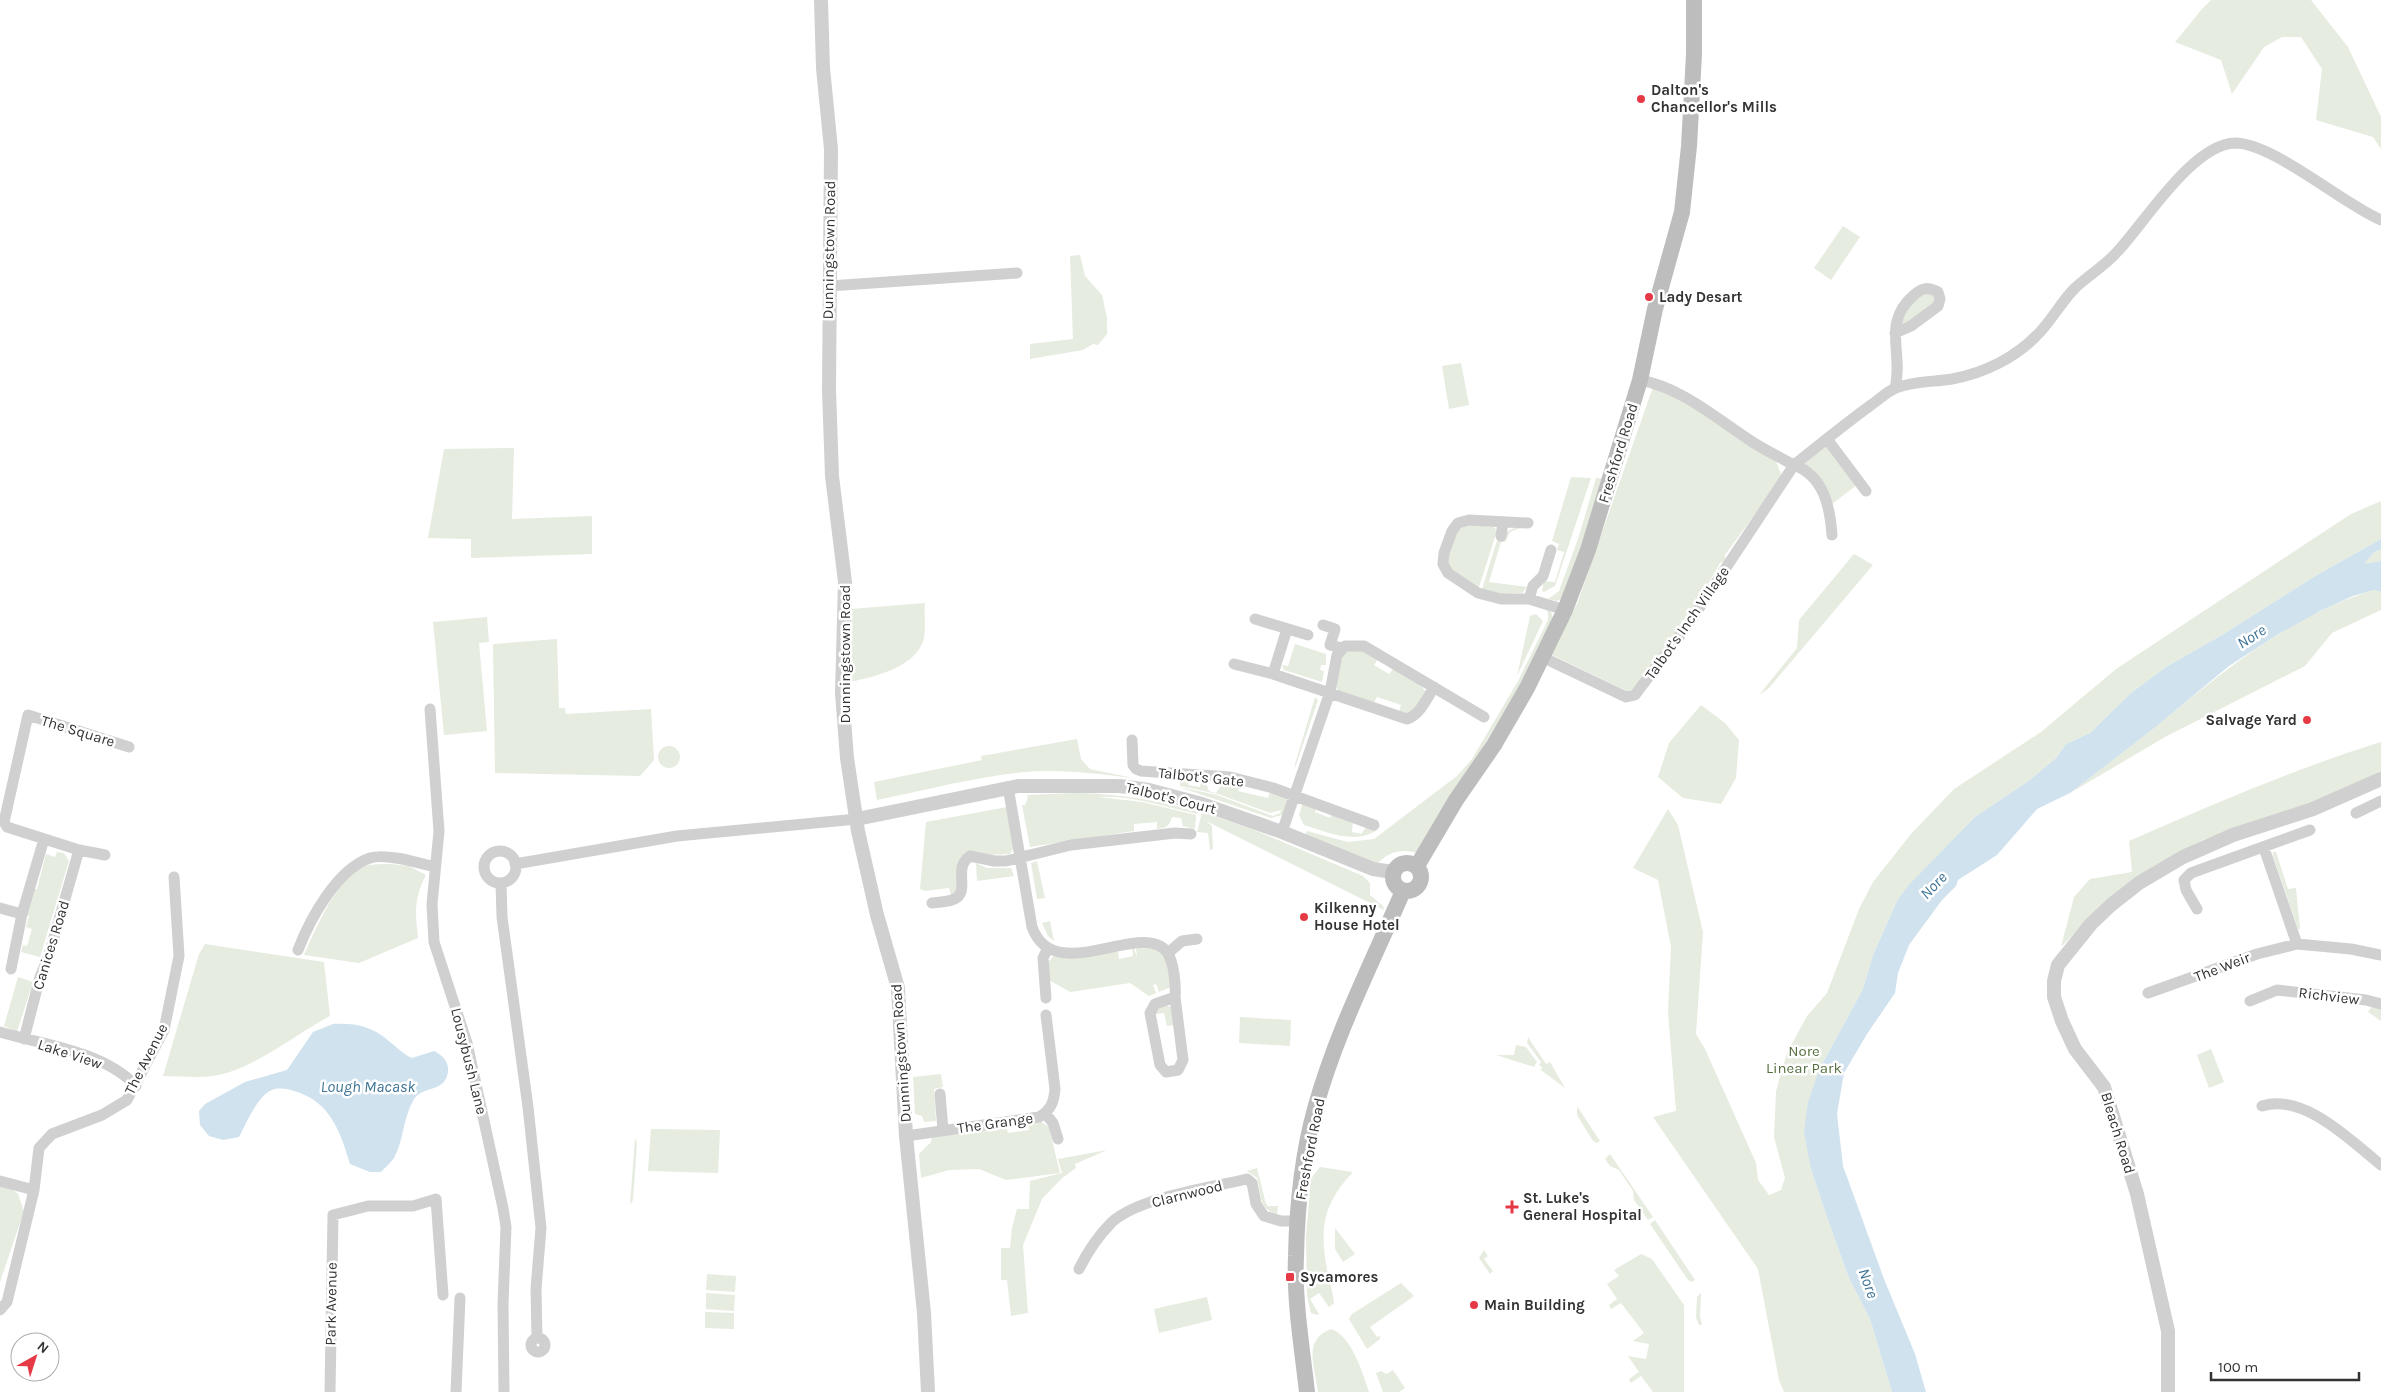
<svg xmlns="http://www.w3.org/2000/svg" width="2381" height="1392" font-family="Karla,sans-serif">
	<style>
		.green { fill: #e6ecdf }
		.water { fill: #cfe2ee }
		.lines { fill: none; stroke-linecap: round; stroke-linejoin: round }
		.minor { stroke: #d0d0d0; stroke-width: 11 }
		.tertiary { stroke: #d0d0d0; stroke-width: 14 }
		.secondary { stroke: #bdbdbd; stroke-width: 16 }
		.poi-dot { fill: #e63946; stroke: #fff; stroke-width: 2 }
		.labels { text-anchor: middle; stroke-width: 5; stroke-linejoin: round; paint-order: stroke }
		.poi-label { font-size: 15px; font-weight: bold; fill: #333; stroke: #fff; text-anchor: start }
		.street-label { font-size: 15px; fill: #333; stroke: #fff }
		.park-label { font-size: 15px; fill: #56703f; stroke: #fff }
		.water-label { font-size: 16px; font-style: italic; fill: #3f7597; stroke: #fff }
	</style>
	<rect width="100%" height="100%" fill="#fff"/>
	<path class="green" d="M2211,0H2311L2348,47L2381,117V149L2373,137L2316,120L2322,69L2301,37H2282L2264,47L2232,94L2221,60L2175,42L2202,9Z
		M1843,226L1860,237L1831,280L1814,268Z
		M1080,255L1085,276L1102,295L1107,318V334L1098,345L1093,344L1083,350L1030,359V344L1073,339L1070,256Z
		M1921,292L1935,294V306L1899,328V319Z
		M1461,363L1469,405L1449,409L1442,366Z
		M1653,387L1691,406L1776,461L1782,477L1725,555V561L1720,563L1708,584L1710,586L1689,617H1686L1681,622L1683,626L1639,686L1629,692L1550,654L1577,604Z
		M1826,445L1857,485L1832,504L1803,465Z
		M514,448L512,519L592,516V554L471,558V539L428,538L444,449Z
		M1571,477L1591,478L1555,586L1544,592L1542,591L1544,581L1555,582L1564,552L1557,550L1559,544L1552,541Z
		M1596,478L1605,479L1594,513L1562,599L1557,601L1548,599L1559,591L1579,536Z
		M2381,501V539L2317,575L2222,635L2166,667L2131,693L2090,733L2066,744L2056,758L2030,780L1975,817L1897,901L1873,955L1863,989L1820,1068L1811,1169L1829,1223L1849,1278L1870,1319L1892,1392H1784L1779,1380L1758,1269L1653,1117L1676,1111L1668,1012L1671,947L1658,880L1633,868L1668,809L1678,825L1703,932L1696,1034L1705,1049L1756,1163L1758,1180L1769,1195L1781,1190L1785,1178L1774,1137L1776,1091L1787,1053L1807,1016L1827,993L1859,909L1873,882L1911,834L1954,789L2041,732L2116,669L2351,514Z
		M1468,524L1494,527L1497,531L1479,587L1450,568C1446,553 1452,530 1468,524Z
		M1514,528H1520L1510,532L1505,542H1501L1489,582L1527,587L1522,593L1502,594L1482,589L1498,537Z
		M2381,549V561L2363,565L2373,553Z
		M1854,554L1873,565L1769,688L1759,695L1797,648L1799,620Z
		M2374,590L2381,592V610L2332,633L2305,666L2165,737L2070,793C2098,771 2126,750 2154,728C2222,673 2288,616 2374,590Z
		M925,603C924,614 926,627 924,638C917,667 876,676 851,682V609Z
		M1545,609L1551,611L1553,619L1525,679L1417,853C1401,848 1387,852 1375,866L1305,835L1307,831L1348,842L1374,839L1457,776L1472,759L1518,681L1548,620V612Z
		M1536,614L1543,621L1517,676L1530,616Z
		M487,617L489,642L479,643L487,731L444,735L433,622Z
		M557,639L559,708H565L566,714L651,709L654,760L640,776L495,773L493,644Z
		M1295,644L1326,654V665H1321L1320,670L1324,671L1322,682L1284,670L1282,665L1288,666Z
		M1345,651H1363L1378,659L1374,665L1389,674L1394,668L1421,686L1425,691C1423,699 1416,709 1409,714L1399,712L1401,705L1377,697L1373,704L1338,691C1333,681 1339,660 1345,651Z
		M1315,697L1318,700L1295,768V764Z
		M1701,705L1725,723L1739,740L1736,778L1721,804L1683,798L1658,777L1669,743Z
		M1077,739L1081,759L1090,769L1133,778C1098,774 1060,769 1025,772C975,777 926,790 877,800L874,782L982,760L981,756Z
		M2381,742V774L2313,804L2203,840L2156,865L2089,919L2061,947L2074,897L2090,879L2132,872L2129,841C2212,805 2294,769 2381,742Z
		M658 757a11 11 0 1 1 22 0a11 11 0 1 1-22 0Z
		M1180,778L1189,779L1188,785L1200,787L1201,779L1205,780L1209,791L1216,793L1223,782L1240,784L1238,791L1268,798L1270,791L1287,798L1288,803L1282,815L1271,818L1179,787L1217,795L1273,816L1280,813L1281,810L1270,813L1218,794L1180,786Z
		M1076,793C1122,794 1154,800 1198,811L1197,814C1165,807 1132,795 1099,797L1142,802L1196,815L1195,829L1183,826L1181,818L1172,817C1169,826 1167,828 1157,829V822L1134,824V831L1030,847L1022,805H1025L1028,797L1027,795Z
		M1303,802L1316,805L1315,812L1330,818L1333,812L1353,821L1352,832L1361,834L1367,826L1377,830C1355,845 1327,832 1304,825L1299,815Z
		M1007,807L1014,847L1010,854L962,856C954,867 957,879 958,891L951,895L949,888L925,891L920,889L926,822Z
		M1202,812L1252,829L1363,876L1370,883V895L1383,906L1384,910L1206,821L1212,826L1213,849L1210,850L1208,833L1197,832Z
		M57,852L64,853L69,861L40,957L21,952L23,945L27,946L32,929L26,927L29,916L26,915L34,889H37L46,854L55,857Z
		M2273,852H2276L2288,889L2296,888L2300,929H2298L2273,856Z
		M1037,861L1045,898L1037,899L1031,863Z
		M976,863L987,868H1011L1014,876L977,881Z
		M390,864L409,866L426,875C414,898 415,912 418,938L359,963L304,955C315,930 339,873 366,866C374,864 383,864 390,864Z
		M1050,921L1054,941L1048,936L1042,923Z
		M205,944L324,962L330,1016C294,1035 253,1070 213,1076C197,1078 179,1076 163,1076L199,954Z
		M1136,948L1157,949L1165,955L1171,987L1159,992L1156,984L1153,985L1156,993L1149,996L1130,983L1070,992L1049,980V961L1054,956L1063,958L1118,951L1119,959L1133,956L1132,949H1134L1137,957Z
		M18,977L33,982L17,1032L4,1026Z
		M1164,1004L1173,1008L1176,1025L1167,1026L1164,1013L1156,1014V1009Z
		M2372,1006L2381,1008V1021L2368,1012Z
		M1240,1017L1291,1020L1290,1046L1239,1043Z
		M1528,1037L1546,1064L1550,1062L1565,1088L1541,1070L1542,1067L1539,1065L1541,1062L1527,1043Z
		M1516,1045L1526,1047L1537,1062L1534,1067L1496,1055H1514Z
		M2211,1049L2224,1082L2209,1088L2197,1055Z
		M941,1074L943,1087L934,1089L936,1121L924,1122L922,1116L915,1114L913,1077Z
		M1577,1106L1600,1141L1597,1143L1593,1141L1577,1115Z
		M1040,1121L1049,1127L1060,1173L1006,1180L979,1169L949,1170L921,1178L919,1154L931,1142L932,1137L1006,1126L1008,1133L1029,1130L1028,1123Z
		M651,1129L720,1130L718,1173L648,1171Z
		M635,1138L637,1143L633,1200L630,1205Z
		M1107,1150L1075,1164L1076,1168L1062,1178L1042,1199L1023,1245L1028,1313L1011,1316L1007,1280H1001V1248H1010L1012,1228L1017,1209H1029L1030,1181L1062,1173L1058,1159Z
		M1610,1154L1653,1217L1648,1220L1634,1200L1633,1191L1619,1170L1610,1166L1605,1159Z
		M1320,1167L1353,1172C1324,1203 1319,1227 1327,1269C1329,1281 1333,1291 1334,1303L1329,1307L1319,1293L1310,1299L1319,1314L1317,1315L1311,1313L1307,1296L1306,1236L1311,1178Z
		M1257,1168L1266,1204L1268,1206H1278L1277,1214C1259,1210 1261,1194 1257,1178L1247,1171Z
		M0,1186L12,1189L18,1194L24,1211L0,1282Z
		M1655,1220L1695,1280L1692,1282L1688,1280L1650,1224Z
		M1335,1228L1355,1254L1343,1262L1335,1249Z
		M1484,1250L1488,1256L1484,1259L1493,1271L1490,1274L1479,1258Z
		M1641,1254L1652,1259L1684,1305V1392H1653L1641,1376L1631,1383L1629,1379L1639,1372L1628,1356L1646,1359L1649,1344L1633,1341L1644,1333L1621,1303L1611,1309L1609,1305L1617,1299L1607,1284L1619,1276L1614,1270Z
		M707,1274L736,1276L735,1292L706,1290Z
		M1401,1283L1414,1296L1370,1327L1377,1337L1380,1336V1339L1367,1349L1349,1319L1352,1314Z
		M706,1293L735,1295L734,1311L706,1309Z
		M1701,1293L1700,1316L1702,1325H1699L1696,1318L1697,1297Z
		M1207,1297L1212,1320L1159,1333L1154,1309Z
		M705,1312L734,1313V1329L705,1328Z
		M1331,1329C1351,1335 1363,1373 1369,1392H1318C1315,1367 1302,1340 1331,1329Z
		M1393,1370L1405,1388L1399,1392H1383L1376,1373L1381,1371L1387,1374Z"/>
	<path class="water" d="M2381,539V549L2373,553L2364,564L2381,561V592L2374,590L2353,596L2320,611L2277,635L2229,666L2153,729L2070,793L2037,809L1997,855L1958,880L1956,886L1942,900L1909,945L1898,973L1895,993L1867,1034L1844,1073L1837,1114L1843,1166L1884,1279L1915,1354L1926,1392H1892L1870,1319L1849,1278L1829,1223L1811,1169L1804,1132L1808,1102L1820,1068L1863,989L1873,955L1897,901L1908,886L1975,817L2030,780L2056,758L2066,744L2090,733L2131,693L2166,667L2222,635L2317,575Z
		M333,1024C356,1023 372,1026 390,1042C398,1048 403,1054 412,1058L434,1051C444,1056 451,1064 447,1076C442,1092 423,1086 414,1099C403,1117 404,1140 394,1158C390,1163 385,1168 381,1172H370L350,1164C340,1131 330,1101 294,1091C288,1089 279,1087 272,1090C258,1095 246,1124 239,1137L223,1140L209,1136L200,1125L199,1111L205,1104L245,1082L287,1070L313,1032Z"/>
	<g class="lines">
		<path class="minor" d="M829,286L1017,273
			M1895,333L1911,326L1938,306L1940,299L1938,292C1928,287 1923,287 1914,295C1881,323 1904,353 1895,388
			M1827,439L1866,491
			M1528,523L1469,520L1458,523L1452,531L1444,553L1443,564L1448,573L1478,593L1501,599H1529L1565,610
			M1832,535C1830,507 1824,476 1794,465C1819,445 1845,424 1871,405C1879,400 1887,391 1896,388C1913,381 1934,382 1952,379C1985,373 2017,357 2040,332C2053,318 2062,301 2075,288C2089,275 2106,265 2118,251C2145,222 2193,144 2235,143C2273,143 2343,204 2381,220
			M1501,536L1503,522
			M1529,599L1533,586L1543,576L1551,550
			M1255,619L1308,635
			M1323,625L1335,629L1330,645L1342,648
			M1542,657L1626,697L1635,695L1690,622L1794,465C1781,458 1767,451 1754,443C1718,420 1683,388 1640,380
			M1234,664L1273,674L1407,719C1420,715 1427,698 1434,687
			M1273,674L1287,629
			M430,709L439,831L432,904L434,942L467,1043L503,1208L506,1227L503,1304L504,1392
			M1132,740L1133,765L1136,769L1141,771L1230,777L1273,788L1374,825
			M1008,787L1032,927C1054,988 1142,919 1167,952C1174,962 1176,986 1175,997L1155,1004L1150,1013L1160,1065L1166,1072L1178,1070L1183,1060L1175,997
			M2356,813L2381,801
			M1282,832L1330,692L1337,655L1345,646H1364L1484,717
			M2264,848L2297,944
			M484 867a16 16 0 1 1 32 0a16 16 0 1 1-32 0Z
			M105,855L79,850L7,827L4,822L28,715L129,747
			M515,864L677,836L857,819
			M501,883L502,917L528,1107L541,1228L536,1289L537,1338
			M932,903C938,902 946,902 952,900C973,893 951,869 970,856L994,861H1006L1071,845L1175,833L1191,834
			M0,908L22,914
			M2197,909L2186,890L2184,880L2191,873L2310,830
			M298,950C310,919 337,869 370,858C386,853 419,863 435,867
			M1168,953L1182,941L1197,939
			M11,969L22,914L44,839
			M2148,993L2257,954L2297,944L2351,949L2381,955
			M1046,998L1043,958L1048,948
			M2250,1001L2277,990L2366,1000L2381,1004
			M0,1032C44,1045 103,1051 136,1086
			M24,1039L40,977L48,958L79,850
			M940,1094L943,1130
			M2262,1106C2304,1093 2350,1140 2381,1165
			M1045,1113L1053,1123L1058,1139
			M906,1136L1039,1117C1051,1110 1054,1102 1055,1089L1046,1015
			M0,1181L34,1190
			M1079,1269C1088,1251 1098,1236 1112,1222C1140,1197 1210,1188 1247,1179L1252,1183L1256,1204L1264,1216L1281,1221H1298
			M0,1310L7,1302L34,1190L39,1148L52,1134L102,1115L127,1100L164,1030L179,956L174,877
			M531 1345a7 7 0 1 1 14 0a7 7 0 1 1-14 0Z
			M330,1392L333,1215L368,1206H413L436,1199L443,1295
			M456,1392L460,1298"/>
		<path class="tertiary" d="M821,0L823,68L831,149L829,390L832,476L845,582L842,693L847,758L858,831L877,915L898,988L906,1136L924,1313L928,1392
			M857,819L1018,786H1120L1149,790L1202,804L1282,832L1373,869L1393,872
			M2168,1392V1331L2137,1194L2104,1087L2075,1049L2062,1021L2054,997V981L2058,965L2091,924L2111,905L2139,883L2183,857L2233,835L2313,809L2381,779"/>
		<path class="secondary" d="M1393 877a14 14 0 1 1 28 0a14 14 0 1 1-28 0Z
			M1417,866L1456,800L1494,745L1527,688L1565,610L1588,550L1640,380L1655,309L1682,212L1689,146L1694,54V0
			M1307,1392C1302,1347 1294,1301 1296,1256C1297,1207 1302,1156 1315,1109C1336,1033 1372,963 1403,891"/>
	</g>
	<g class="poi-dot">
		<circle cx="1641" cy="99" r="5"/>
		<circle cx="1649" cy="297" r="5"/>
		<circle cx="2307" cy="720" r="5"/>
		<circle cx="1304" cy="917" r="5"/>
		<path d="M1509.5 1199.5h5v5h5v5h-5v5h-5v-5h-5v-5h5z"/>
		<rect x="1285" y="1272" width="10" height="10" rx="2.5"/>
		<circle cx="1474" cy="1305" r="5"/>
	</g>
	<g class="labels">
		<g class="poi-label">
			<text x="1651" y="95">Dalton's<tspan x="1651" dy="17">Chancellor's Mills</tspan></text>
			<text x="1659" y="302">Lady Desart</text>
			<text x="2297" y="725" text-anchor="end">Salvage Yard</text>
			<text x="1314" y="913">Kilkenny<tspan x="1314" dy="17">House Hotel</tspan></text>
			<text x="1523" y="1203">St. Luke's<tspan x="1523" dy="17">General Hospital</tspan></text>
			<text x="1300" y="1282">Sycamores</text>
			<text x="1484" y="1310">Main Building</text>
		</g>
		<g class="street-label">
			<text transform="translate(829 250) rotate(-89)" y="5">Dunningstown Road</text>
			<text transform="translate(1618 453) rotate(-73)" y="5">Freshford Road</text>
			<text transform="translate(1687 623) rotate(-55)" y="5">Talbot's Inch Village</text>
			<text transform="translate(845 654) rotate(-90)" y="5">Dunningstown Road</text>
			<text transform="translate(78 731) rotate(17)" y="5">The Square</text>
			<text transform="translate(1201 777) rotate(6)" y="5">Talbot's Gate</text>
			<text transform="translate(1171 798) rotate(14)" y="5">Talbot's Court</text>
			<text transform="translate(51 945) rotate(-73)" y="5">Canices Road</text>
			<text transform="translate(2222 967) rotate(-21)" y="5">The Weir</text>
			<text transform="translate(2329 996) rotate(7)" y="5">Richview</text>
			<text transform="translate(901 1053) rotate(-94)" y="5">Dunningstown Road</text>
			<text transform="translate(70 1054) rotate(18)" y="5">Lake View</text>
			<text transform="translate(146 1059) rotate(-63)" y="5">The Avenue</text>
			<text transform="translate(469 1061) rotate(76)" y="5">Lousybush Lane</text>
			<text transform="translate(995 1123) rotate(-8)" y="5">The Grange</text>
			<text transform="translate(2118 1133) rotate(73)" y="5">Bleach Road</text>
			<text transform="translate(1310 1149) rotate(-79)" y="5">Freshford Road</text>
			<text transform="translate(1187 1194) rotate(-14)" y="5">Clarnwood</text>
			<text transform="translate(331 1304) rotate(-89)" y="5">Park Avenue</text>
		</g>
		<g class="park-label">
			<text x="1804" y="1056">Nore<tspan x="1804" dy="17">Linear Park</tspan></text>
		</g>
		<g class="water-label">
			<text transform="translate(2251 636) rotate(-33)" y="6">Nore</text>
			<text transform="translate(1933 885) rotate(-46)" y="6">Nore</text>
			<text x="368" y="1092">Lough Macask</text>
			<text transform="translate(1869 1283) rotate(70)" y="6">Nore</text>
		</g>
	</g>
	<g transform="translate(35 1357) rotate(39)"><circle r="24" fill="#ffffff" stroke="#adadad"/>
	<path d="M0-4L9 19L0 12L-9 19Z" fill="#e63946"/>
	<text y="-8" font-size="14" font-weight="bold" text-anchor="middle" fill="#333333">N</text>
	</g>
	<path d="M2211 1372v8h148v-8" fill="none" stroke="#333333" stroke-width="2.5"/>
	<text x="2218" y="1372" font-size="15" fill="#333333" stroke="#ffffff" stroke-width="4" paint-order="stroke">100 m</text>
</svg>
